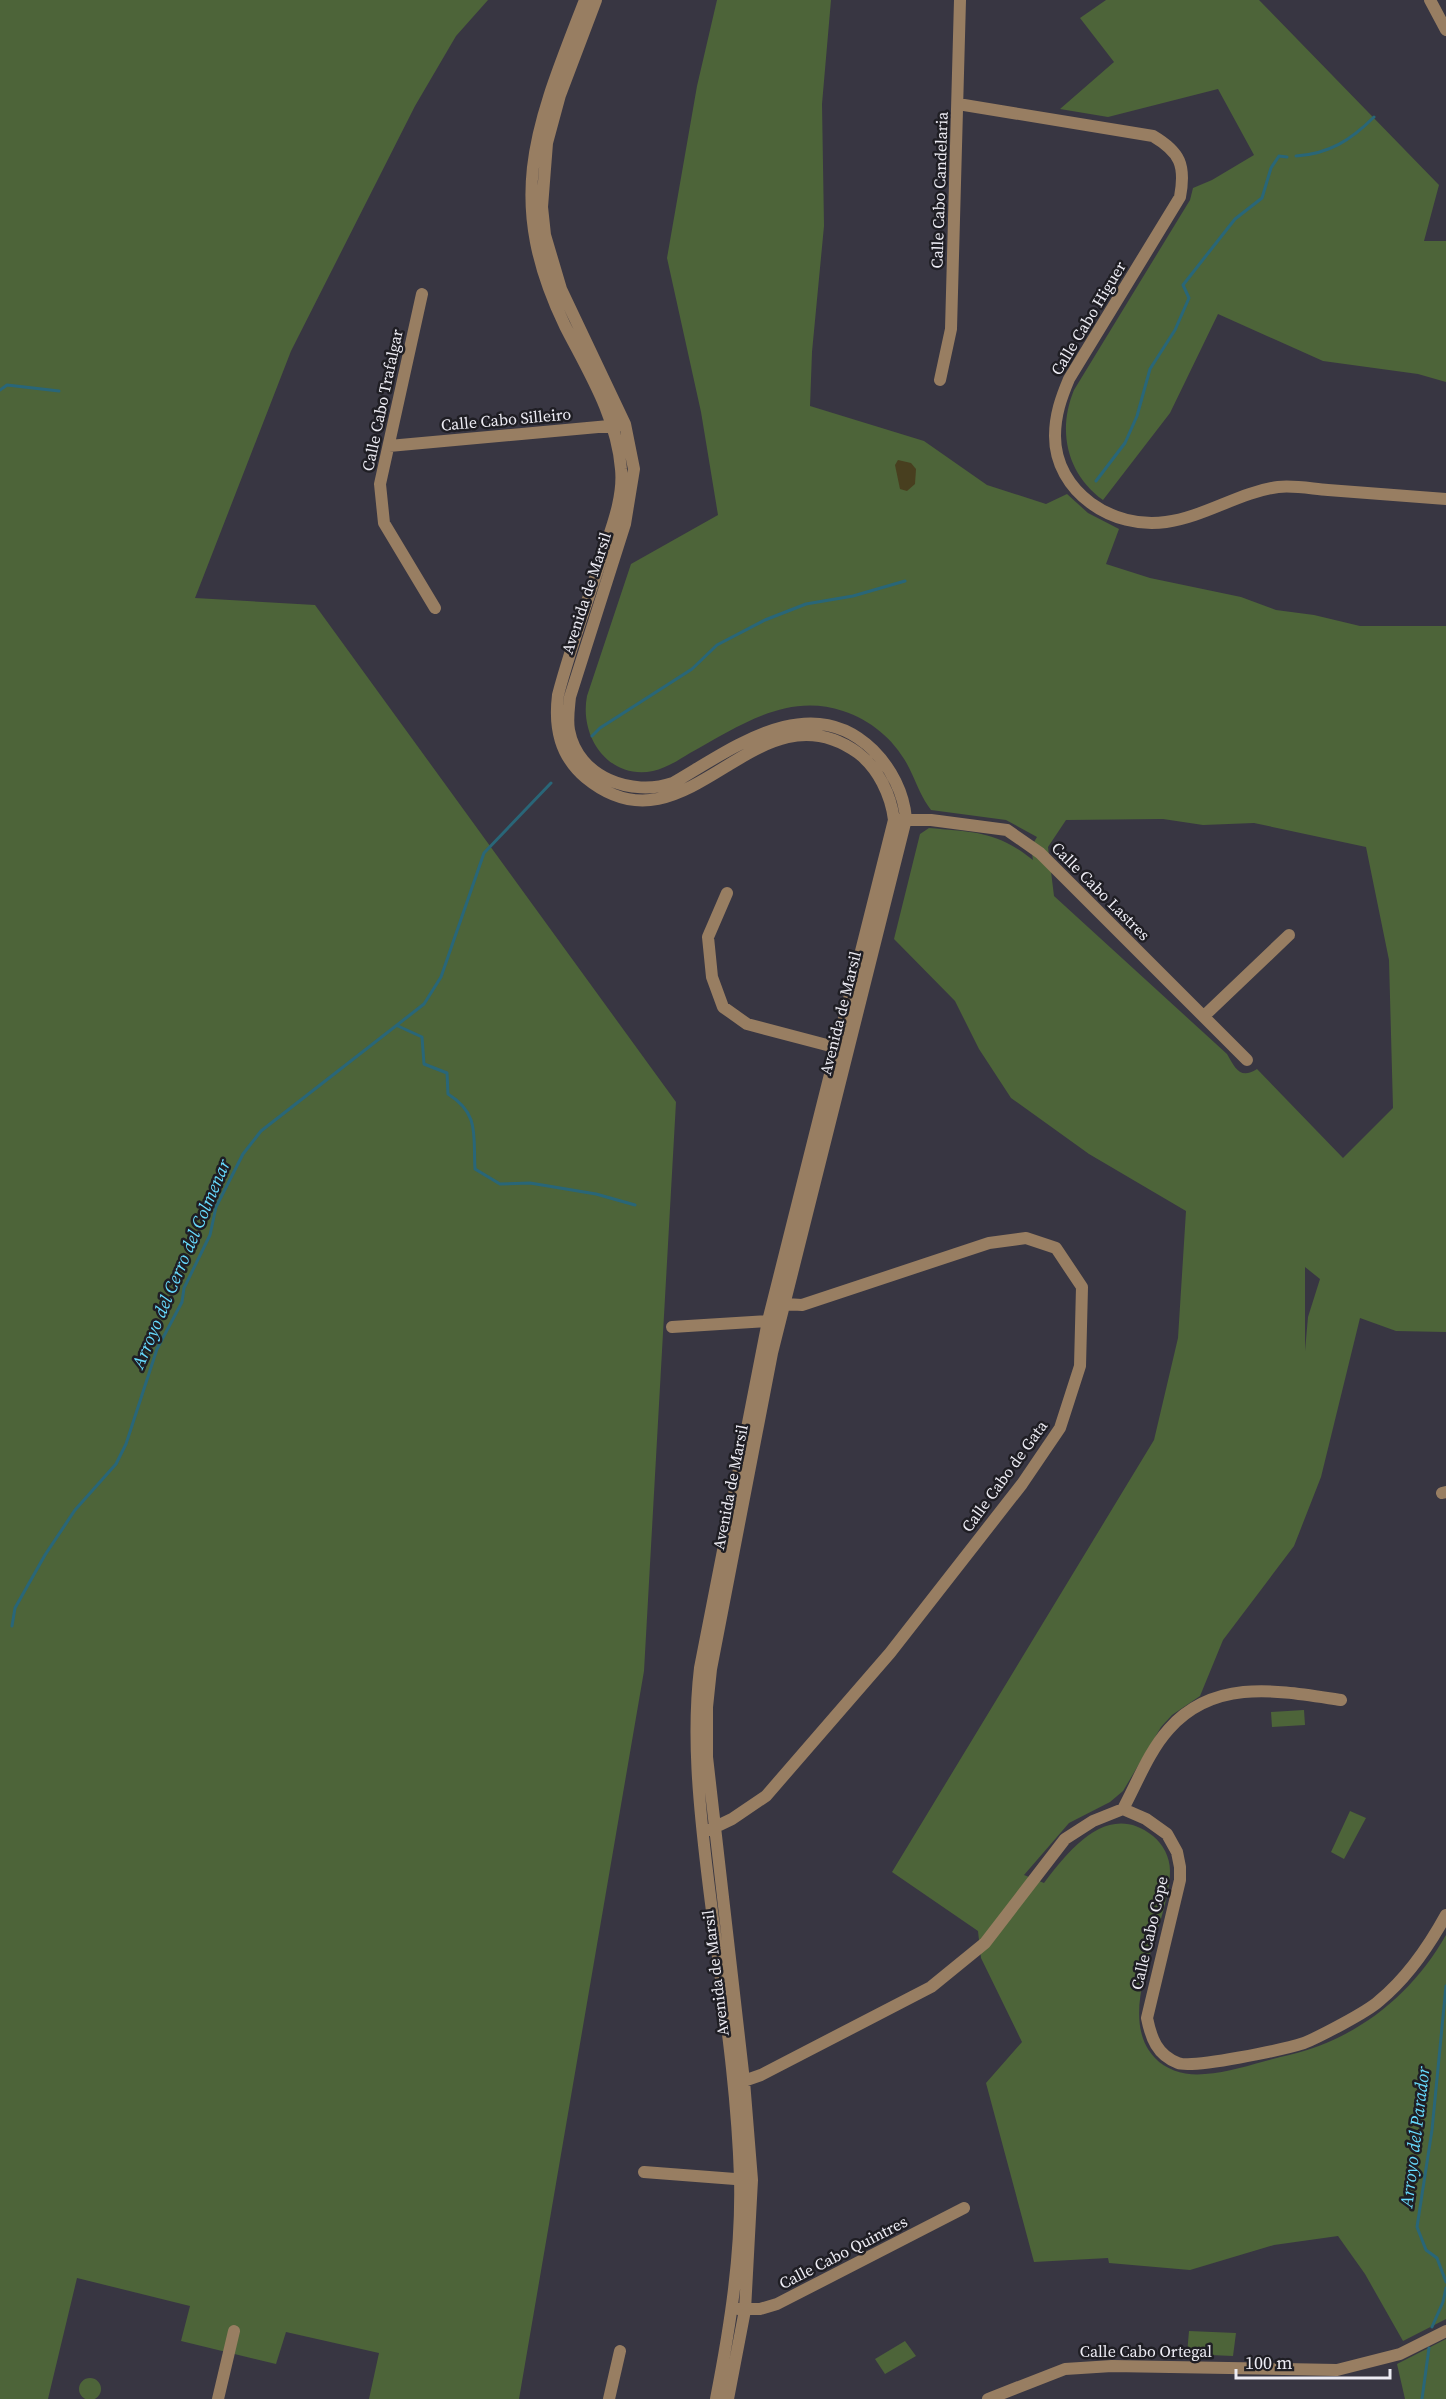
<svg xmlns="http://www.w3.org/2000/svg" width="1446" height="2399" font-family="'Source Serif 4',serif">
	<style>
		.green { fill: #4d6439; fill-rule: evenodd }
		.sand { fill: #483f1f }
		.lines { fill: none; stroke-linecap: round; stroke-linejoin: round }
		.stream { stroke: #296678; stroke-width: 3 }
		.minor { stroke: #987e62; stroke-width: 12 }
		.labels { text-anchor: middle; stroke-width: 5; stroke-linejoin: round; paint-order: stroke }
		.street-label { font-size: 16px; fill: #edecf4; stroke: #1f1e24 }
		.water-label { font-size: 18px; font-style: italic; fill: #67dbfe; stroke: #1f1e24 }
	</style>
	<rect width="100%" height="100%" fill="#383642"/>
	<path class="green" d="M0,0H488L456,36L415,106L291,351L195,598L315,605L676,1102L644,1671L519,2399H369L379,2353L286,2332L276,2364L181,2341L190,2306L77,2278L48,2399H0Z
		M717,0H831L822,104L824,226L812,352L810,406L924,441L987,485L1046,504L1067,494L1088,513L1119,529L1106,564L1150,578L1241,597L1276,610L1314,615L1360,626H1446V1332L1396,1331L1360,1318L1321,1477L1294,1546L1223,1640L1200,1696L1172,1715L1161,1727L1123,1791L1110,1802L1069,1823L1024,1875L1044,1883C1069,1850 1108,1800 1153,1836C1163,1844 1170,1857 1170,1871C1170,1925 1112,2013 1155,2058C1167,2071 1187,2076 1205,2074C1233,2072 1261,2061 1289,2055C1357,2039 1412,1995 1446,1935V2319L1403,2341L1365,2274L1338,2236L1274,2245L1190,2270L1109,2263L1108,2258L1034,2262L986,2083L1022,2042L981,1958L978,1931L892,1872L1154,1440L1178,1338L1186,1211L1089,1154L1011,1098L979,1049L955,1001L894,939L920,834L929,828C973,832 997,831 1033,860L1031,847L1037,837L1006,820L931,810C922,798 918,787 912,774C899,744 874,721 843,711C786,692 738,727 690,753C679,760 666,768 653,771C609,780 579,737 587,696L631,564L718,515L701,412L667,258L697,86ZM1163,819L1203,825L1254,823L1366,847L1389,960L1393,1108L1343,1158L1257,1069C1240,1080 1235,1068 1227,1054L1054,896L1048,847L1066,820ZM1305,1267L1320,1279L1308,1317L1305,1351Z
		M1106,0H1259L1439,185L1424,241H1446V382L1418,374L1323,361L1218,314L1170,413L1103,500C1067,474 1057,431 1074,390L1190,200L1193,188L1212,180L1254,155L1218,89L1108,117L1060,109L1114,62L1080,18Z
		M1304,1710L1305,1725L1272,1727L1271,1712Z
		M1350,1811L1366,1818L1344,1859L1331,1852Z
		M1189,2331L1236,2333L1233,2356L1187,2354Z
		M1446,2339V2399H1405L1397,2364Z
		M905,2341L916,2356L885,2374L875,2359Z
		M79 2389a11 11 0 1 1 22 0a11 11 0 1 1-22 0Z"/>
	<path class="sand" d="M898,460L911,463L916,469L915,484L907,491L900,489L895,465Z"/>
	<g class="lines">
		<path class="stream" d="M1296,156C1329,154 1351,140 1374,117
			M0,390L7,385L59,391
			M1096,481L1125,443L1137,416L1150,369L1175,330L1189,298L1183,285L1235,219L1262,198L1271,168L1279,156L1287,157
			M592,736L600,728L692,669L717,645L765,620L806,604L853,596L905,581
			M398,1026L422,1037L424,1064L447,1073L448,1094C480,1114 473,1135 475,1169L500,1184L530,1183L596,1194L635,1205
			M12,1626L15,1608L45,1555L75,1510L116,1464L126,1444L157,1349L182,1302L184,1288L210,1235L216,1207L243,1154L261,1131L424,1004L441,977L484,853L551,783
			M1446,1986L1432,2130L1417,2227L1426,2250L1437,2258L1446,2282
			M1432,2327L1443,2302L1446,2288
			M1422,2399L1429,2348"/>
		<path class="minor" d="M585,0C537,124 503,197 565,326C588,371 617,417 621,469C624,498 611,529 602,557C587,603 570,649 558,695C554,728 560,756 586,778C688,862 755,679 858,753C878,768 891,795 894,820L768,1321L700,1668C692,1735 699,1804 707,1871C719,1973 737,2076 740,2178C742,2252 730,2327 716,2399
			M596,0L560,95L547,143L542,207L545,235L561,289L625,424L634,469L625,524L570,697C569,708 567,719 569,730C578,778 632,797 673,783C732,749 810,688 873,750C891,768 904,793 906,819L772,1353L711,1669L707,1707V1757L744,2081L752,2180L745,2310L728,2399
			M1430,0L1446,30
			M958,104L1153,136C1180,152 1186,165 1180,197L1069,379C1061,398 1055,415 1055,436C1055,492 1113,530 1166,522C1204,517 1240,492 1278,487C1294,485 1313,489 1328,490C1367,493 1407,496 1446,499
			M422,294L380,484L384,523L435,608
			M940,380L951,329L960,0
			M389,446L620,425
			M899,820H931L1007,830L1040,853L1247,1060
			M727,893L708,937L712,977L723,1007L747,1024L842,1049
			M1204,1016L1289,935
			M672,1327L768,1321
			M1442,1493L1446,1492
			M1123,1809C1137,1783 1149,1751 1169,1729C1215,1677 1280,1691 1341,1700
			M709,1830L732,1819L766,1796L890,1653L1022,1484L1060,1428L1080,1366L1082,1287L1056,1248L1026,1238L989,1243L802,1305L785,1304
			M738,2083L761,2075L931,1987L985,1943L1065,1839L1093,1821L1123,1809L1146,1819L1167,1834L1177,1852L1180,1867V1880L1147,2018C1151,2038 1157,2055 1178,2063C1193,2069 1285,2049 1304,2043C1319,2037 1367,2012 1379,2001C1407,1978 1429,1946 1446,1915
			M644,2172L748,2180
			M738,2309H760L777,2304L964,2208
			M218,2399L234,2331
			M609,2399L620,2351
			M988,2399L1065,2369L1112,2366L1337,2370L1400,2354L1446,2331"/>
	</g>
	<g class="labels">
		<g class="street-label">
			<text transform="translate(939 190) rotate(-88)" y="6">Calle Cabo Candelaria</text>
			<text transform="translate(1088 318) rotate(-59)" y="6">Calle Cabo Higuer</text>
			<text transform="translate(382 400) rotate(-78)" y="6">Calle Cabo Trafalgar</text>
			<text transform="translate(506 419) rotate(-5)" y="6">Calle Cabo Silleiro</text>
			<text transform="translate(586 593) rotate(-72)" y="6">Avenida de Marsil</text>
			<text transform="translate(1101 891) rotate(45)" y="6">Calle Cabo Lastres</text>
			<text transform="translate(840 1013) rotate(-76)" y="6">Avenida de Marsil</text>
			<text transform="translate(1004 1476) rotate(-54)" y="6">Calle Cabo de Gata</text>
			<text transform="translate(730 1487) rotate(-79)" y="6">Avenida de Marsil</text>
			<text transform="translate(1149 1933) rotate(-77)" y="6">Calle Cabo Cope</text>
			<text transform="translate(715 1973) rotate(-97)" y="6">Avenida de Marsil</text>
			<text transform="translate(843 2252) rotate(-27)" y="6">Calle Cabo Quintres</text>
			<text x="1146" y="2357">Calle Cabo Ortegal</text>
		</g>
		<g class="water-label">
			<text transform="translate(181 1264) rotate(-67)" y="6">Arroyo del Cerro del Colmenar</text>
			<text transform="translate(1415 2137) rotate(-83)" y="6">Arroyo del Parador</text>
		</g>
	</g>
	<path d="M1236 2369v9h154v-9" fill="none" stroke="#edecf4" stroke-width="3"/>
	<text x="1245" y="2369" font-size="18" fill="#edecf4" stroke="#1f1e24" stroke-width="4.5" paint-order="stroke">100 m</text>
</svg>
